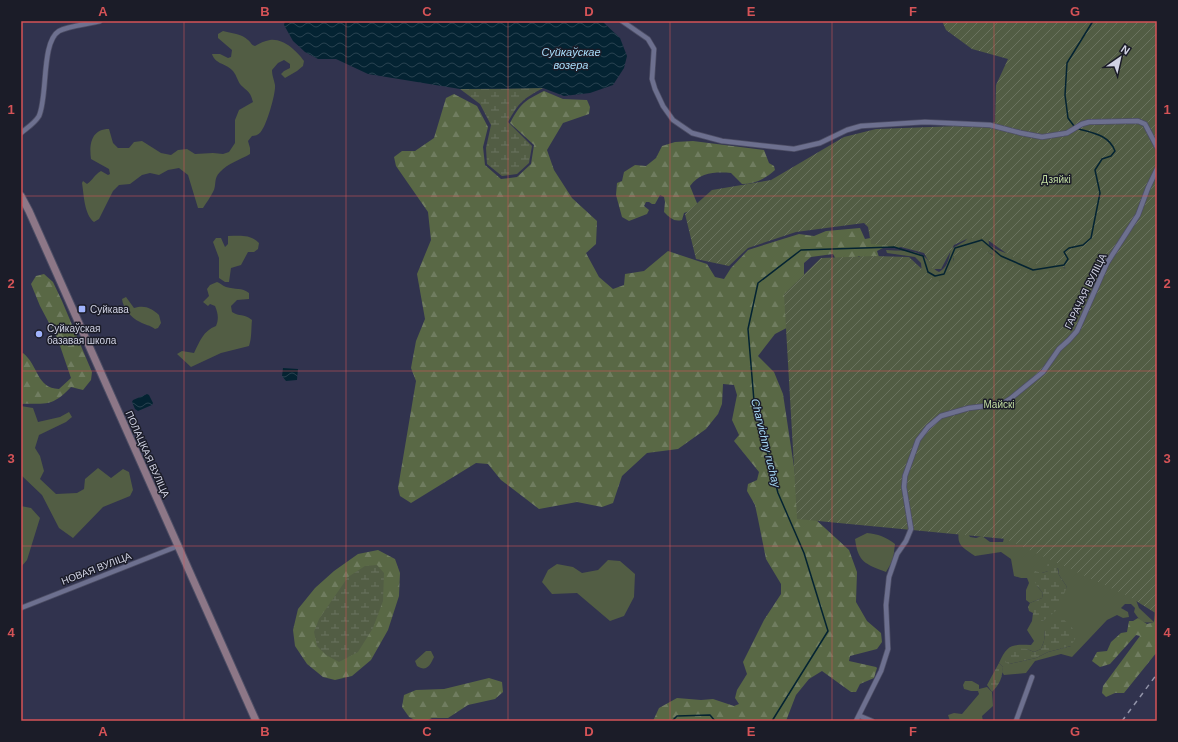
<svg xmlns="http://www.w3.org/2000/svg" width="1178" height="742" font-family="Helvetica,sans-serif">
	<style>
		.grass { fill: #525d44; fill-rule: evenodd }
		.forest { fill: url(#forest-firs) }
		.wetland { fill: url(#wetland-marsh) }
		.garden { fill: url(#garden-furrows) }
		.water { fill: url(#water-waves) }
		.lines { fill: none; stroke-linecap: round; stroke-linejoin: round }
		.stream { stroke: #042332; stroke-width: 1.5 }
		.street-casing { stroke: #4d4e65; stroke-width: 6 }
		.secondary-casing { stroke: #4d4e65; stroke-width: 9 }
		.street { stroke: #6d708f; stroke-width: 4.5 }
		.secondary { stroke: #8d7787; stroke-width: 7 }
		.rail { stroke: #9193a8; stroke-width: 1.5; stroke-dasharray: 5 5; stroke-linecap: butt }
		.grid { fill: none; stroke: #d55357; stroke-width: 1; stroke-opacity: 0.55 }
		.poi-dot { fill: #a0b3fd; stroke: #1b1c28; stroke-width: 1.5 }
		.labels { text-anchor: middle; stroke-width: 3; stroke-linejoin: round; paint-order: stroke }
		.park-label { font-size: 10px; fill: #c4dfa2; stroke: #1b1c28 }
		.street-label { font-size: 10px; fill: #d1d3e4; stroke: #1b1c28 }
		.poi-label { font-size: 10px; fill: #d1d3e4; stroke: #1b1c28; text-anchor: start }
		.water-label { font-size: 11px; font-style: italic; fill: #aadffd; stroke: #1b1c28 }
		.neatline { fill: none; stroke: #d55357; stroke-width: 1.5 }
		.grid-label { font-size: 13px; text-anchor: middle; font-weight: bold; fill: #d55357 }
	</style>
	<defs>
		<pattern id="forest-firs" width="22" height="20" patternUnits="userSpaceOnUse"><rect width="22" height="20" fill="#596845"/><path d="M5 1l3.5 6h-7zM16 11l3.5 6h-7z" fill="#707d60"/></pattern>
		<pattern id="wetland-marsh" width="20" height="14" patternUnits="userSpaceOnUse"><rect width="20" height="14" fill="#525d44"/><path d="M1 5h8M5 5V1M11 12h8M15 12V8" fill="none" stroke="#6a735f"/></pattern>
		<pattern id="garden-furrows" width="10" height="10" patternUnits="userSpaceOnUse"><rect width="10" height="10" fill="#525d44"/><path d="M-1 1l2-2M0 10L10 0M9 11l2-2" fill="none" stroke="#6a735f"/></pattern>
		<pattern id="water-waves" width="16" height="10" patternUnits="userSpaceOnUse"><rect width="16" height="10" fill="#042332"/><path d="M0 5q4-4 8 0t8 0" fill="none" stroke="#284250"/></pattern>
	</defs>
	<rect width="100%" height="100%" fill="#31334e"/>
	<path class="grass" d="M223,31C231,33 242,34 248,40C251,42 251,45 255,46C260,43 264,41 270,40C283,38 297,51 304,61L303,66L297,71L285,78L281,74L284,71L290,68V64L284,60L278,63L272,70C272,76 274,79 275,85C276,93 267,123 262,130C260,134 256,136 252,136L248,141L250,148V154C240,160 228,163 220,172C213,179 217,185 213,192C210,198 206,203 203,208H198L188,175L179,168L168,170L159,175L150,173L142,175L130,184L119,185L113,191L99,219L94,222C84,214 84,195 82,183L83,181L87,184C93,180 94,175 101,171L108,175L110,174L109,169L91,159C89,145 91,129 109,129L113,143L118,148H129L134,142L142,141L161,153L171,155L178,150L187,149L195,154L213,153L223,154L229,152L235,143V120L239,110L253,102C250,90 247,92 240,84C237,79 236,74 232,70C225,63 215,64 212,54H220L228,58L231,57L232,50L218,38V34Z
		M980,225L988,233L989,245C1008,258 1040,261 1062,265L1066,272L1046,282L999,267L992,254L979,249L957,253L953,259L954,266L943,287L922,274L921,263L915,257L887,253L886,250C899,251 916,249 926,258C931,263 932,269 939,272C948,267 949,258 951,249L965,241Z
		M228,236C240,236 250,234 259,243L258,249L254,252H248L241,265L231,268L229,282H225L219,278V258L213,242L216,238H221L225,247L228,244Z
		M217,282C220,283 223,286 226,287C235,290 242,287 249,293V299L237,300L231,306L232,312C240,317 243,313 252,320C251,329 252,337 249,346L221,353L191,367L177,354L182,351L194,353C200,341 203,331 216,326C219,319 218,313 215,306L210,304L208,306L203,302L209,296L207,289L210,285Z
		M126,297L134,308C145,305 151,308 159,315L161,323L158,328L155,329C150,325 145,325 140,322C131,318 123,308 122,299Z
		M21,406L33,408L38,422L60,417L69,412L72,417L66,422L39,435L35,448L40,456L44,471L40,479L56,494L77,493L84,489L85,479L98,468L111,478L123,469L129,472L133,490L130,496L103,507L73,538L59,528L42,495L21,475Z
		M21,506L31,508L40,518L27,560L21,567Z
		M1006,529L1133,592L1139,608L1154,622C1143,624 1140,621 1134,612L1135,608L1131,604H1125L1121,608L1128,612L1129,617L1123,618L1117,615L1107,620L1072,657L1061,654L1035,661L1026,673L1004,675L1002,672L1003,667L999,663C1007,645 1011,644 1031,645L1034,641L1027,630L1032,621H1043L1067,587L1059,575L1058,568L1042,573L1037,586L1043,593L1042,598L1030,603L1026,600V590L1029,583L1027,578H1021L1014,576L1011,559L1001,552L975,556C964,548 956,546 959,531L967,532L970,537L976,538L982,536L990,542H1003ZM1045,630L1071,646L1048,652L1036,658L1009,664L1027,649L1034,652L1041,649L1044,641Z
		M867,533C878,534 886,537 895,544L893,560L886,572C865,564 858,562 855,539Z
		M608,560L620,561L635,574L634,597L624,616L610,621L577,593L552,594L542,582L548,570L557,564L573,567L582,573L598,570Z
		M426,651H431L434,657C430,666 426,672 417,666L415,661Z
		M965,681H972L979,685V689L987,687L992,692L993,706L982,716L983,721H950L948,715L954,713L962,714L979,694L978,691H971L964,689L963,685Z"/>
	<path class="forest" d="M544,91L563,99L587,100L590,107L589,114L563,123L547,150L554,170L572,198L597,221L596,244L586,253L599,277L613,289L624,285L625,274L644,271L668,251L707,264L715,277L724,279L731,268L748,250L799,234L814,236L826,231L860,228L865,239L876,237L901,245L899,248L885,247L877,251L882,266L870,264L859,256L848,263H838L833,254L811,257L804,263V295L798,322L775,334L758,356L774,372L783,394L797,487L802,507L849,550L857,572L856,602L867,621L881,633L882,642L877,649L850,656L849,661L876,667L877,668L874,678L860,684L856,692H851L822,671L809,679L796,695L786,721H653L659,708L677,698L701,700L713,699L734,706L739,704L735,698L737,690L747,674L743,662L764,620L781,594V584L766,559L758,519L755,505L747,491L748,484L757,480L759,472L734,441L739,435L732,420L737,395L734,385L723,384L722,404L718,414L706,429L678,449L647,453L622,476L613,503L602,507L577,502L539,509L501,480L488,464L476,463L411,503L400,496L398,488L416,381L411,368L416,341L425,319L417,274L431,240L428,212L396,166L394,157L402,151H415L434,138L446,98L454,94L477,106L488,127L483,147L485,165L501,179L517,177L531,164L534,145L510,123C521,103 524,101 544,91Z
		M693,141L764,150L769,163L774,166L775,170C765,179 755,184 742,184L731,173C716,172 700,172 690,186L699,208L684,213L682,220C674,222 670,218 664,212L665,202L664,197L660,195L655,204H652L649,202H646L644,206L649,210L647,214L629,221L622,217L616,195L617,183L622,181L624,172L635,165L646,166L656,158L662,146L675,142Z
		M44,274L53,282L62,301L92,372L91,380L83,390L71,387C52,407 47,403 21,404V354L23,353C39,366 36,388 59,389L71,378L58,340L40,306L31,284L36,276Z
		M378,550L395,559L400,573L399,596L388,630L371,660L352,676L335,680L323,677L307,664L295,646L293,630L298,609L315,588L334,571L358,554Z
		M1157,608V652L1124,693H1115L1106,697L1102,693L1103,686L1140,636L1136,635L1110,664L1100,667L1092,661L1097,652L1107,651L1111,642L1121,633L1127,632L1129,621H1133L1138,618L1147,624L1154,622L1155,609Z
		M489,678L502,682L503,692L495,699L468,705L448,718H432L426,721H417L409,717L402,707L404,695L416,690L444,689Z"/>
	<path class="wetland" d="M543,88C523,99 519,102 508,122L532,146L529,163L517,174L502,176L487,164L486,148L491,125L480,104L460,89Z
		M1049,559L1056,561L1059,575L1067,587L1057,610L1043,621H1032L1033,613L1029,611L1028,607L1030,603L1042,598L1043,593L1037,586L1032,576L1035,571L1042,573L1048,571L1047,566Z
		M377,565L384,573L383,601L373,628L358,652L339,662L326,655L317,646L314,632L319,619L348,577L365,566Z
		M1064,620L1070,625L1076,633V637L1071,646L1048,652L1036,658L1009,664L1005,662L1014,648L1027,649L1034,652L1041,649L1044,641L1045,630L1053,621Z
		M999,663L1003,667C1002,678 1000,684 992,692L987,685Z"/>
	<path class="garden" d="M942,21H1157V614L1128,596L1006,539L797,519L784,294L821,258L874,256L909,257L935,281L944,282L953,262L955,251L980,247L997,258L1032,275L1066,268L1055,265L1036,264L1010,256L985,238H969L954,245L941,269H933L924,253L901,247L871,244L868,227L864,223L796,232L748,248L729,266L696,259L685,214L712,190L771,180L844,137L876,129L957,126L984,127L995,122L996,85L1008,59L972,49L946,30Z"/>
	<path class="water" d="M285,21H601L603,22L620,38L627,56L624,68L613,85L590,93L564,96L543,88L460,89L368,74L336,59H318L305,52L293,41L284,25Z
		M283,368L298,369L297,380L286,381L282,376Z
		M147,394L149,395L153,403L152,405L138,411L135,409L132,402L133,400Z"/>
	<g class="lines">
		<path class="stream" d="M1074,126L1068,118L1065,95L1067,63L1093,21
			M672,721L677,716L710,715L715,721
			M772,721L828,631L804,553L778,493L754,401L748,329L758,283L801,250L894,247L923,256L928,272L935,276L944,274L955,248L982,240L1001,256L1033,270L1064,265L1068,259L1064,252L1069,248L1083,245L1091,238L1100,193L1095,170L1102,159L1111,156L1115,151C1109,135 1093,133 1079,129"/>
		<g class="street-casing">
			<path id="street" d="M622,21L648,39L654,49L652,79L655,89L663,106L673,120L692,133L722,141L794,149L820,143L847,130L861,126L925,122L990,125L1021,133L1042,137L1067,133L1082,124L1089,122L1138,121L1145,124L1157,147
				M21,133C27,128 35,123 39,116C48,96 41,42 59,31C68,26 89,24 100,21
				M21,608L178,546
				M860,716L872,721
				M856,721L881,671L888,649L886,605L889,577L897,554L906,541L911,529L904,487L905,476L918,440L928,427L941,416L969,408L1002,404L1010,399L1043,372L1059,349L1069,340L1077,331L1107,263L1138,215L1148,188L1157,169
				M1016,721L1032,677"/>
		</g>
		<g class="secondary-casing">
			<path id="secondary" d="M21,196L29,211L256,721"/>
		</g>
		<use href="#street" class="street"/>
		<use href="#secondary" class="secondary"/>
		<path class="rail" d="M1122,721L1157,674"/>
	</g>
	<path class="grid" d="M184,21V721M346,21V721M508,21V721M670,21V721M832,21V721M994,21V721M21,196H1157M21,371H1157M21,546H1157"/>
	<g class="poi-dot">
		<rect x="78" y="305" width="8" height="8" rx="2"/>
		<circle cx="39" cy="334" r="4"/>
	</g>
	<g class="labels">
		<g class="park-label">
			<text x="1056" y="183">Дзяйкі</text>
			<text x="999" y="408">Майскі</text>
		</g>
		<g class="street-label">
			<text transform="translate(1085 291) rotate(-64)" y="4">ГАРАЧАЯ ВУЛІЦА</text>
			<text transform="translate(148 454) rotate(66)" y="4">ПОЛАЦКАЯ ВУЛІЦА</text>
			<text transform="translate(96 568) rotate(-21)" y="4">НОВАЯ ВУЛІЦА</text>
		</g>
		<g class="poi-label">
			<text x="90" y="313">Суйкава</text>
			<text x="47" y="332">Суйкаўская<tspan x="47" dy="12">базавая школа</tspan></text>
		</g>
		<g class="water-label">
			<text x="571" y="56">Суйкаўскае<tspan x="571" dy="13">возера</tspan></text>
			<text transform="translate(766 443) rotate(76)" y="4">Charvichny ruchay</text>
		</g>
	</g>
	<rect width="1178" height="742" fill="none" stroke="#1b1c28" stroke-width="44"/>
	<g transform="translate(1120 58) rotate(34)" stroke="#1b1c28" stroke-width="3" paint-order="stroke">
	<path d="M0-3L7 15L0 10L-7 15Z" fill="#d1d3e4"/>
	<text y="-6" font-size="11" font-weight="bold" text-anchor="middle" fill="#d1d3e4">N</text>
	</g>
	<rect x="22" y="22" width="1134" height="698" class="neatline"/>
	<g class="grid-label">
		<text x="103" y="16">A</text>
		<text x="265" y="16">B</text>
		<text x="427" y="16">C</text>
		<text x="589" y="16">D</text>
		<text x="751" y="16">E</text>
		<text x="913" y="16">F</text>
		<text x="1075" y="16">G</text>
		<text x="11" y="114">1</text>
		<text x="1167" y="114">1</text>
		<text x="11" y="288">2</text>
		<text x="1167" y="288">2</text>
		<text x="11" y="463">3</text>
		<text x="1167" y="463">3</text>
		<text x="11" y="637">4</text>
		<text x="1167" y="637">4</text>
		<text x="103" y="736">A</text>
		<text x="265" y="736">B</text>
		<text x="427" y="736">C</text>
		<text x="589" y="736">D</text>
		<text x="751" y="736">E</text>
		<text x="913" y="736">F</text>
		<text x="1075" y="736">G</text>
	</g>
</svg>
